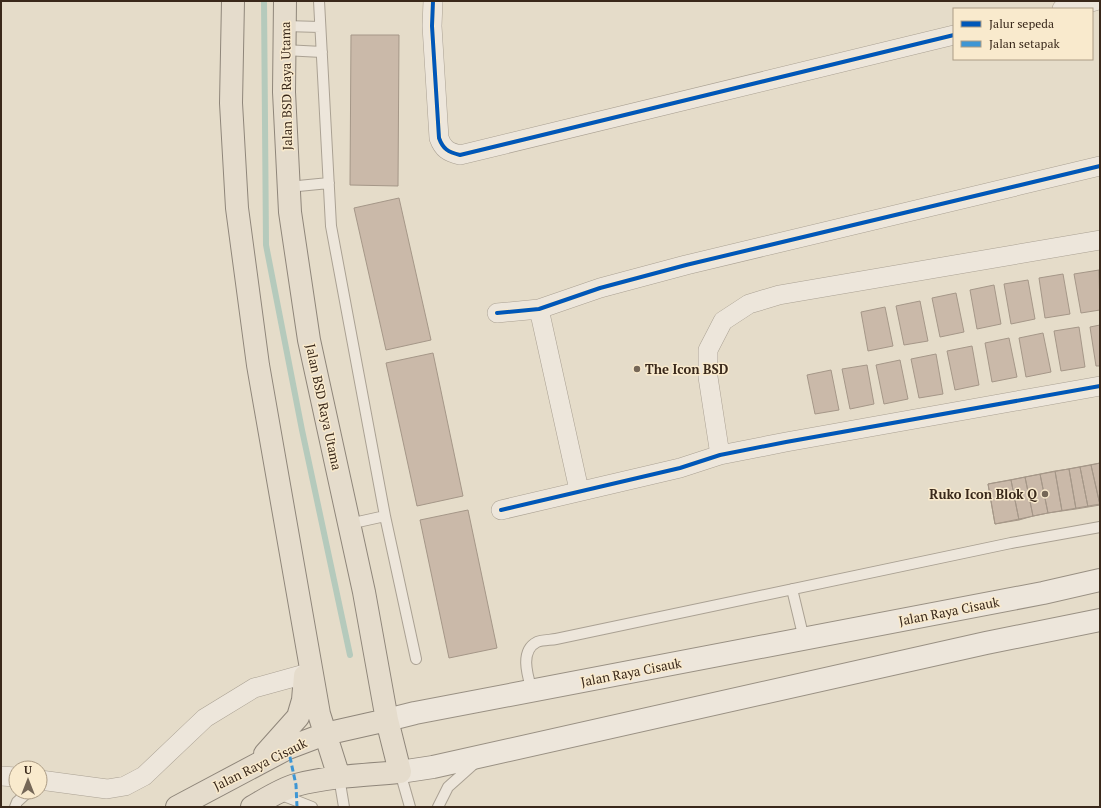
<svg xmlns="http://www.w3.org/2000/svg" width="1101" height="808" font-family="'PT Serif',serif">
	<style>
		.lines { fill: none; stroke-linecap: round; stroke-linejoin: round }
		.stream { stroke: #b5cabc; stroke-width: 6 }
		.building { fill: #cab9a9; stroke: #a59788 }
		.service-casing { stroke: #aaa193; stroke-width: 12 }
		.minor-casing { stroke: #aaa193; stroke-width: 20 }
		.secondary-casing { stroke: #999083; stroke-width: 24 }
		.primary-casing { stroke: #8f867a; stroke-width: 24 }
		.service { stroke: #ede6db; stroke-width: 10 }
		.minor { stroke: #ede6db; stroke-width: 19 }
		.secondary { stroke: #ede6db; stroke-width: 22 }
		.primary { stroke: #e5dccc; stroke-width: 22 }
		.quiet { stroke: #3e96d4; stroke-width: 3; stroke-dasharray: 6 3; stroke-linecap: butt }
		.cycleway-casing { stroke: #f9eacd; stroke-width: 6 }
		.cycleway { stroke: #0057b8; stroke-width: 4 }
		.poi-dot { fill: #756757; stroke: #f9eacd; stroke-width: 1.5 }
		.labels { text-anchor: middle; stroke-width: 3; stroke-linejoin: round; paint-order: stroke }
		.street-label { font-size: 13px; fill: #39281a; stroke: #f9eacd }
		.poi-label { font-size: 13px; font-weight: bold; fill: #39281a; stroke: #f9eacd; text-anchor: start }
	</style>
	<rect width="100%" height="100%" fill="#e5dcc9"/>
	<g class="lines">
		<path class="stream" d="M264,1L266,245L302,430L350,655"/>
	</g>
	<path class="building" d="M351,35H399L398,186L350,185Z
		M399,198L431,340L386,350L354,208Z
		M1099,270L1100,310L1081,313L1074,274Z
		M1063,274L1070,314L1045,318L1039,278Z
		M1028,280L1035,319L1011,324L1004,284Z
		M994,285L1001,324L977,329L970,290Z
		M956,293L964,332L940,337L932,298Z
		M920,301L928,341L904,345L896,306Z
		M885,307L893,346L868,351L861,312Z
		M1100,325V366H1096L1090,327Z
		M1079,327L1085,367L1061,371L1054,331Z
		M1043,333L1051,372L1026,377L1019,338Z
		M1009,338L1017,377L992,382L985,343Z
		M972,346L979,385L955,390L947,351Z
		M433,353L463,496L417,506L386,363Z
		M936,354L943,394L919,398L911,359Z
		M900,360L908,399L884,404L876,365Z
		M867,365L874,404L850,409L842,369Z
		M831,370L839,410L815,414L807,375Z
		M1100,463V504L1048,513L995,524L988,484Z
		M1100,463V505L1091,465Z
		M1091,465L1100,505L1088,507L1080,467Z
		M1080,467L1088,507L1076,509L1069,469Z
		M1069,469L1076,509L1062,511L1055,471Z
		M1055,471L1062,511L1048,513L1040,474Z
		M1040,474L1048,513L1033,516L1025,477Z
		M1025,477L1033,516L1019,520L1011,480Z
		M1011,480L1019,520L995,524L988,484Z
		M468,510L497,648L449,658L420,520Z"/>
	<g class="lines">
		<g class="service-casing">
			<path id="service" d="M319,1L331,226L385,516
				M285,26L320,27
				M284,50L322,52
				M288,187L329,183
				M349,524L385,516L416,659
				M792,589L804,639
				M532,691C528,677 519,651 537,642C542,640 551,640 556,639L1011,543L1100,527
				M400,772L410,807
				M339,777L344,807
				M279,794L312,807
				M15,807L17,802L28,792
				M438,807L448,787L476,762"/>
		</g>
		<g class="minor-casing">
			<path id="minor" d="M433,1L432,26L439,138C443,149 448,152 460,155L954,35
				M1062,9L1095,1
				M539,309L579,490
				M497,313L539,309L600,288L686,265L1100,166
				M720,455L708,377V350L723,321L749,304L779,295L1100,240
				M501,510L680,468L720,455L786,442L1100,386
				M1,776L16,777
				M40,780L107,789L125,786L144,776L205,718L254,688L305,674"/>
		</g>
		<g class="secondary-casing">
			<path id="secondary" d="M387,720L415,713L1043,593L1100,580
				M400,772L433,767L986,643L1100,620"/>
		</g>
		<g class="primary-casing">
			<path id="primary" d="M233,1L231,103L237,208L258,365L319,714L339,777
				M265,754L298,717L303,700L305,676
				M177,807L288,748L325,734L387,720
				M252,807C266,799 281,789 296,785C330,776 366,775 400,772L387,720L364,592L309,340L290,212L284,92L285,1"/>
		</g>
		<use href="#service" class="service"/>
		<use href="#minor" class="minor"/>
		<use href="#secondary" class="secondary"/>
		<use href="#primary" class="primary"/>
		<path class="quiet" d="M288,748L296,785L297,807"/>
		<g class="cycleway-casing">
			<path id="cycleway" d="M433,1L432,26L439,138C443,149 448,152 460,155L954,35
				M497,313L539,309L600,288L686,265L1100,166
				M501,510L680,468L720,455L786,442L1100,386"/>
		</g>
		<use href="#cycleway" class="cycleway"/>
	</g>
	<g class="poi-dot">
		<circle cx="637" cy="369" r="4"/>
		<circle cx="1045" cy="494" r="4"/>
	</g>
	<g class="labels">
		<g class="street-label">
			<text transform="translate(286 86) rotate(-91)" y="5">Jalan BSD Raya Utama</text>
			<text transform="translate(324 407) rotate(78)" y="5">Jalan BSD Raya Utama</text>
			<text transform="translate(949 611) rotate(-11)" y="5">Jalan Raya Cisauk</text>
			<text transform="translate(631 672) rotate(-11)" y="5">Jalan Raya Cisauk</text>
			<text transform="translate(260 764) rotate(-26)" y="5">Jalan Raya Cisauk</text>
		</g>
		<g class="poi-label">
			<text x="645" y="374">The Icon BSD</text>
			<text x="1037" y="499" text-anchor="end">Ruko Icon Blok Q</text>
		</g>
	</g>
	<rect width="1101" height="808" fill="none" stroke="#39281a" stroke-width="4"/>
	<rect x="953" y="8" width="140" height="52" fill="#f9eacd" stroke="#ac9c85"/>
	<rect x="961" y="21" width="20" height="6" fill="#0057b8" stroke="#ac9c85"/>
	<text x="989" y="28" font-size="12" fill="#39281a">Jalur sepeda</text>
	<rect x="961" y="41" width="20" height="6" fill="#3e96d4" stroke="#ac9c85"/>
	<text x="989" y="48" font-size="12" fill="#39281a">Jalan setapak</text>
	<g transform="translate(28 780)"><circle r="19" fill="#f9eacd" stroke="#ac9c85"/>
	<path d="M0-3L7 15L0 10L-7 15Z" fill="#756757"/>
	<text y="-6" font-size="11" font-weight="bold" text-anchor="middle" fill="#39281a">U</text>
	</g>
</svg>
